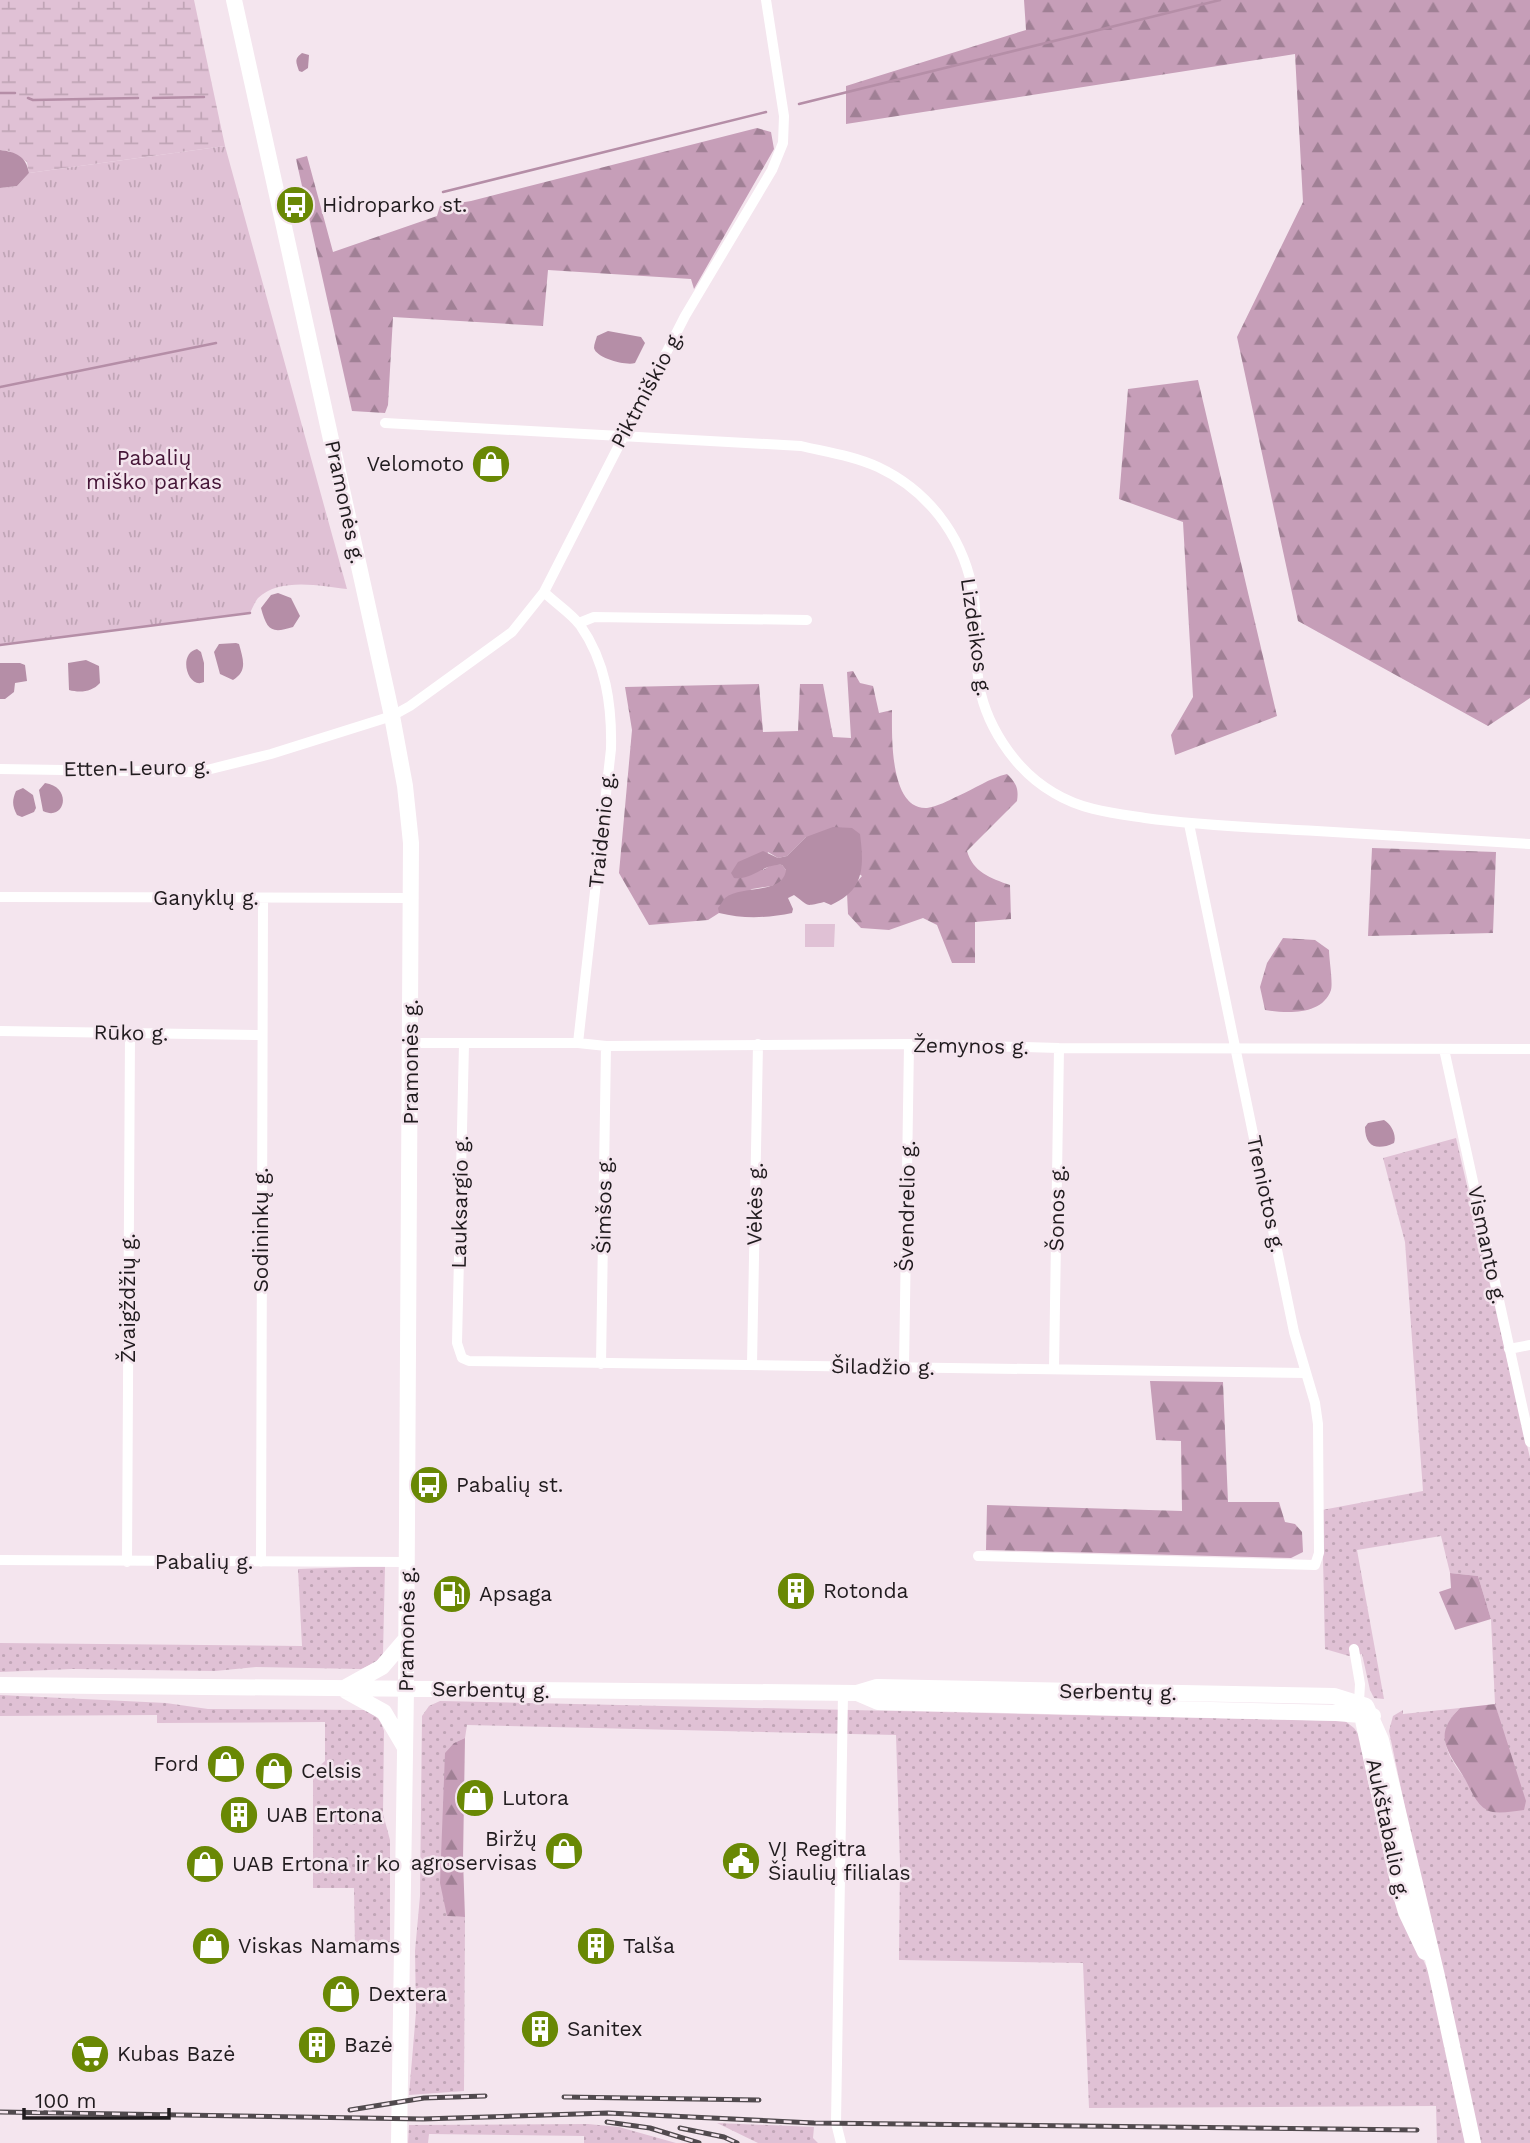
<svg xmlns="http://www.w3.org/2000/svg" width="1530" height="2143" font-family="'Work Sans',sans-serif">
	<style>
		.grass { fill: url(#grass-dots) }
		.forest { fill: url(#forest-firs) }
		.wetland { fill: url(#wetland-marsh) }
		.park { fill: url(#park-tufts) }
		.garden { fill: #e0c1d5 }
		.water { fill: #b58ea7 }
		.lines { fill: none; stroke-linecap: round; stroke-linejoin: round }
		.stream { stroke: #b58ea7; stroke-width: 2.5 }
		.street { stroke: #fff; stroke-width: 10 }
		.secondary { stroke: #fff; stroke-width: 16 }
		.rail-casing { stroke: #514a4e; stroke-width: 5 }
		.rail { stroke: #f4e5ee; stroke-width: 2.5; stroke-dasharray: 8; stroke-linecap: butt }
		.labels { text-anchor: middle; stroke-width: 5; stroke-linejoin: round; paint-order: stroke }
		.poi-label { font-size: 21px; fill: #201b1e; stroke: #f4e5ee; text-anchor: start }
		.street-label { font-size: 21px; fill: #201b1e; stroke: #f4e5ee }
		.park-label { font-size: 21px; fill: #451537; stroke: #f4e5ee }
	</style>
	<defs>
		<pattern id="grass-dots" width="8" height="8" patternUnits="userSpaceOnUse" patternTransform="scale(1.75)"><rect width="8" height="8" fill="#e0c1d5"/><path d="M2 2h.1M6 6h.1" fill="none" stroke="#c0a5b6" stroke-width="1.8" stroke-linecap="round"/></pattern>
		<pattern id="forest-firs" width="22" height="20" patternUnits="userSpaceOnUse" patternTransform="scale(1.75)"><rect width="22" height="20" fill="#c69eb8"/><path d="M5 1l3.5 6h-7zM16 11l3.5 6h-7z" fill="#a08095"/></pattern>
		<pattern id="wetland-marsh" width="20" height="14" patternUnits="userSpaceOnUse" patternTransform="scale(1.75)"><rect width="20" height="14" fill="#e0c1d5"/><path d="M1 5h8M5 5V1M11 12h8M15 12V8" fill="none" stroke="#c0a5b6"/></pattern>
		<pattern id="park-tufts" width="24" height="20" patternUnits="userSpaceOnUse" patternTransform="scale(1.75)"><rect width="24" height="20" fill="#e0c1d5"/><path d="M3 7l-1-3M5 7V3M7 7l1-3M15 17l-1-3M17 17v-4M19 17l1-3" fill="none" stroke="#c0a5b6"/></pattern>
	</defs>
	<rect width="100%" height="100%" fill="#f4e5ee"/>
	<path class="grass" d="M1456,1138L1530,1458V2143H1475L1389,1731L1393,1716L1403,1710V1714L1460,1708C1435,1732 1445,1752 1463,1776L1507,1747L1495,1704L1491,1619L1478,1576L1450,1573L1441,1536L1357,1550L1384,1699L1374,1698L1370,1690L1362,1654L1349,1656L1325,1649L1322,1510L1423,1491L1405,1242L1383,1158Z
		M385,1566L383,1654L375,1663L361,1669L256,1667L215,1671L73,1669L0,1672V1643L302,1646L298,1569Z
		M0,1695L166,1703L208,1709L366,1710C376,1715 381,1720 384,1731L383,1814L390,1840V1947H355L354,1888H313V1772L325,1761V1722L157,1723V1715L0,1716Z
		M440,1701L1345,1721L1354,1728L1360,1736L1402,1913L1431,1977L1465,2143H1437L1436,2106L1089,2108L1083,1963L899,1960L900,1864L896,1735L467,1725L465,1738L454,1743L447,1916L465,1917L464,2091L409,2095L416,2012L415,1951L420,1896L422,1716L429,1706Z
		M717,2123L814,2127L813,2138L818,2143H758Z
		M588,2124L619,2127L676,2143H584V2136L429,2134L428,2143H408L409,2125Z"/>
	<path class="forest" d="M1024,0H1530V698L1488,726L1298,621L1237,337L1303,202L1295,54L846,124V86L1026,30Z
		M757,128L771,132L774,149L694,289L691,279L548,270L543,326L393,317L388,405L385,413L352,411L296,159L307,156L333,252L437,216L440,206L471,201Z
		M1198,380L1277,716L1175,755L1171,735L1193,697L1183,522L1119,499L1128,389Z
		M853,671L860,683L873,686L879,713L892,710C892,734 889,810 927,808C936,807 950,800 958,796C974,789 990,778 1007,774C1016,783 1019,788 1017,801L967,851C973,872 990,878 1010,885L1011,919L975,922V963H952L937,925L923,918L889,930L861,928L848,914L847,893L862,876L806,837L787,856L778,858L768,852L763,870L773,864L782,865L786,870V876L777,885L752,889L719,908V913L708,920L649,925L619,873L632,730L625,687L759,684L763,732L798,731L800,684H823L833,737L851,738L847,672Z
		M1372,848L1496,852L1493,933L1368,936Z
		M1283,938L1315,940L1329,950C1329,959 1333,982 1331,990C1322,1016 1286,1013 1265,1010L1260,987L1267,963Z
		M1150,1381L1223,1382L1228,1502H1279L1285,1522L1295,1524L1302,1532L1303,1552L1291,1558L986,1550L987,1505L1182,1511L1181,1441L1156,1440Z
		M1450,1573L1478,1576L1491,1619L1455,1630L1439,1592L1451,1588Z
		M1495,1704L1526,1801L1524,1810C1513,1811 1496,1815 1487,1810C1476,1804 1471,1790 1465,1779C1449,1752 1431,1736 1460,1708Z
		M465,1738L463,1860L465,1917L447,1916L440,1883L445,1753L454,1743Z"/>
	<path class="wetland" d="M0,0H194L225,146L29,173L27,162L9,151L0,150Z"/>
	<path class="park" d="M225,146L347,589C321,586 280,577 258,598C255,602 252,609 250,613L0,645V188L17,186L29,173Z"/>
	<path class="garden" d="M805,924H835L834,947H805Z"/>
	<path class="water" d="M302,53L309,55L308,68L302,72L299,71C296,62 294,59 302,53Z
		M0,150C16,152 26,156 29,173L17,186L0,188Z
		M608,331L641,337L645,343L635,363C626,366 596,358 594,348C594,344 596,340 597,336Z
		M278,593L291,598L300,616L293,627C271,634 267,630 261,608L271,595Z
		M236,643L239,644C243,659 248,671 233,680L220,674L214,652L219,644Z
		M197,649L201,652L204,663V682C188,690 177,654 197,649Z
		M86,660L99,666L100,683C92,692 80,693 69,690L68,663Z
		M0,663H20L25,665L27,681L15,683L14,692L5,699H0Z
		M45,783C73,787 65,822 43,811L39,790Z
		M23,788L33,795L36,808L34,812L22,817L17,815C12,806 12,800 16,791Z
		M833,827L852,828L860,834C864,866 865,890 831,905L824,902C803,907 810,906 794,895L788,898L793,909L792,913C768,918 743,919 719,913L718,908C721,905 722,901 725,898C741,885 783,895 786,870L782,865C764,863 752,881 734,878L731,873L738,862L763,851L778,858L787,856L806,837Z
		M1384,1120C1391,1124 1397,1135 1394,1143C1377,1151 1365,1147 1365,1127L1368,1123Z"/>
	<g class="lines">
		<path class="stream" d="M0,93H15
			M28,98L33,100L138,98
			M153,98L204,97
			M799,104L1220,0
			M443,192L766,112
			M0,387L216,343
			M0,645L250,613"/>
		<path class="street" d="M385,423L801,446C827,452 854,456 878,467C927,490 961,534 972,587C979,616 974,647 978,677C983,722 1014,770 1054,793C1082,810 1112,813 1145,818C1195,825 1246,827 1297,830C1375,834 1453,839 1530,844
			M544,592C555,603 571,613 580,625C606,662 612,705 611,749L578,1043
			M579,623L594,617L807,620
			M0,769L190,772L207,770L271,754L392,716L410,706L512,632L544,592L685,316L772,170L783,143L784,116L766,0
			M0,897L412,898
			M0,1031L261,1035
			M412,1043H578L606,1046L909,1044L1059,1048L1530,1049
			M464,1044L457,1343L462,1358L469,1361L1305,1373
			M1444,1049L1530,1442
			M1509,1349L1530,1345
			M601,1364L606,1046
			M752,1364L758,1044
			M904,1368L909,1044
			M1054,1369L1059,1048
			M978,1556L1315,1565L1319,1553L1318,1424L1315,1403L1294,1332L1189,824
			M0,1560L407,1562
			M127,1562L130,1033
			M261,1562L263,899
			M1354,1649L1360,1684L1359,1702
			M841,2143L836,2123L843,1693"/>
		<path class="secondary" d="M234,0L392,716L405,786L411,843L406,1689L399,2143
			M0,1685L857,1693L877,1687L1334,1696L1366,1706L1381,1740L1437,1976L1473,2143
			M346,1687L382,1667L406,1639
			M346,1691L384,1712L404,1746
			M857,1693L878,1702L1336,1713L1373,1716
			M1361,1711L1401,1895L1406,1912L1425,1952"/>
		<g class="rail-casing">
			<path id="rail" d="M564,2097L759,2100
				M350,2110L424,2098L485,2096
				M0,2112L423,2119L608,2113L814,2123L1417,2130
				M607,2122L650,2128L699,2143
				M680,2128L724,2137L737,2143"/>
		</g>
		<use href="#rail" class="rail"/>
	</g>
	<defs>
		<g id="bus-disc" transform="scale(2.0125)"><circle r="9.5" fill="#698804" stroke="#f4e5ee"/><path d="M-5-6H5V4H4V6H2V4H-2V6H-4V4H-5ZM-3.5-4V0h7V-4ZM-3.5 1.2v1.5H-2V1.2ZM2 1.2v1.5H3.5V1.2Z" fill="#fff"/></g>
		<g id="shop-disc" transform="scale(2.0125)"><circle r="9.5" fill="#698804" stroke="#f4e5ee"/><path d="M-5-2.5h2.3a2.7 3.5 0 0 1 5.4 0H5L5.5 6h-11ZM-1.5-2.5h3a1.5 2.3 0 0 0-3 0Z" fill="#fff"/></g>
		<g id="building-disc" transform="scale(2.0125)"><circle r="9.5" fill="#698804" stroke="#f4e5ee"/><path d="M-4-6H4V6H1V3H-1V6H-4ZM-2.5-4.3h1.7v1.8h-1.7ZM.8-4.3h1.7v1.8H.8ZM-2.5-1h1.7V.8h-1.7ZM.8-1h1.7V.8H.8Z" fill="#fff"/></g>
		<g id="fuel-disc" transform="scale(2.0125)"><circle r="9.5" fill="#698804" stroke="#f4e5ee"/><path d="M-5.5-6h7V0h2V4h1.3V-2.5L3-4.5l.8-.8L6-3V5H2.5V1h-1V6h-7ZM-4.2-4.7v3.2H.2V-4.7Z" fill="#fff"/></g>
		<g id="civic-disc" transform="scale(2.0125)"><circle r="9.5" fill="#698804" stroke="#f4e5ee"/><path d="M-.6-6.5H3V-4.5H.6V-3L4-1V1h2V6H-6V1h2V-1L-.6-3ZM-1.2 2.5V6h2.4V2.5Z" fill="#fff"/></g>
		<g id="supermarket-disc" transform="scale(2.0125)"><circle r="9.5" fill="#698804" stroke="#f4e5ee"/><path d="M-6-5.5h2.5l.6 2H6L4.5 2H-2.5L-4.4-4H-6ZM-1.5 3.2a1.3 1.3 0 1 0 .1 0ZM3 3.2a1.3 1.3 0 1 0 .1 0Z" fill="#fff"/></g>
	</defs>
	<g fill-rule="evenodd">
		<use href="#bus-disc" x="295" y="205"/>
		<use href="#shop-disc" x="491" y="464"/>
		<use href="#bus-disc" x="429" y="1485"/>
		<use href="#building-disc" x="796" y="1591"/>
		<use href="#fuel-disc" x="452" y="1594"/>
		<use href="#shop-disc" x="226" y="1764"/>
		<use href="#shop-disc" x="274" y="1771"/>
		<use href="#shop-disc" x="475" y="1798"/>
		<use href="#building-disc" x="239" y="1815"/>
		<use href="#shop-disc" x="564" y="1851"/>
		<use href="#civic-disc" x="741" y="1861"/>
		<use href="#shop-disc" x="205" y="1864"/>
		<use href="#shop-disc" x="211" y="1946"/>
		<use href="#building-disc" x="596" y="1946"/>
		<use href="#shop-disc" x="341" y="1994"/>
		<use href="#building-disc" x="540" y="2029"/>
		<use href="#building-disc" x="317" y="2045"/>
		<use href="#supermarket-disc" x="90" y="2054"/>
	</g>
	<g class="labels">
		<g class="poi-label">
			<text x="322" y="212">Hidroparko st.</text>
			<text x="464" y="471" text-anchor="end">Velomoto</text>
			<text x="456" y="1492">Pabalių st.</text>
			<text x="823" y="1598">Rotonda</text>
			<text x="479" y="1601">Apsaga</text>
			<text x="199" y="1771" text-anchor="end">Ford</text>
			<text x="301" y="1778">Celsis</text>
			<text x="502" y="1805">Lutora</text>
			<text x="266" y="1822">UAB Ertona</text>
			<text x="537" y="1846" text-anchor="end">Biržų<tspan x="537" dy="24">agroservisas</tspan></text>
			<text x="768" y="1856">VĮ Regitra<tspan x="768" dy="24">Šiaulių filialas</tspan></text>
			<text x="232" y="1871">UAB Ertona ir ko</text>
			<text x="238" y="1953">Viskas Namams</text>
			<text x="623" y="1953">Talša</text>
			<text x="368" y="2001">Dextera</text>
			<text x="567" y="2036">Sanitex</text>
			<text x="344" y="2052">Bazė</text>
			<text x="117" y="2061">Kubas Bazė</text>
		</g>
		<g class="street-label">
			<text transform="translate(647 389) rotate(-62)" y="7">Piktmiškio g.</text>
			<text transform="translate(345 502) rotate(78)" y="7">Pramonės g.</text>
			<text transform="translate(976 637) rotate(82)" y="7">Lizdeikos g.</text>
			<text transform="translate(137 768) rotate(-1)" y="7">Etten-Leuro g.</text>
			<text transform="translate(602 830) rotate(-84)" y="7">Traidenio g.</text>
			<text x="206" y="905">Ganyklų g.</text>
			<text transform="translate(131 1033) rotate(1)" y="7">Rūko g.</text>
			<text transform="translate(971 1046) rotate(1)" y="7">Žemynos g.</text>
			<text transform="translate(411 1062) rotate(-90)" y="7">Pramonės g.</text>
			<text transform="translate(1266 1194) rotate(78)" y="7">Treniotos g.</text>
			<text transform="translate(460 1202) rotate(-89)" y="7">Lauksargio g.</text>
			<text transform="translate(755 1204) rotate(-89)" y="7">Vėkės g.</text>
			<text transform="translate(604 1205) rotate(-89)" y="7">Šimšos g.</text>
			<text transform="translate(907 1206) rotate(-89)" y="7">Švendrelio g.</text>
			<text transform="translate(1057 1208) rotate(-89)" y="7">Šonos g.</text>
			<text transform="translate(261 1230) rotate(-90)" y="7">Sodininkų g.</text>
			<text transform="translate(1487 1245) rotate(78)" y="7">Vismanto g.</text>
			<text transform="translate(128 1298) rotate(-90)" y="7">Žvaigždžių g.</text>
			<text transform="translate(883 1367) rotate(1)" y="7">Šiladžio g.</text>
			<text x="204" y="1569">Pabalių g.</text>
			<text transform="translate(407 1629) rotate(-89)" y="7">Pramonės g.</text>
			<text transform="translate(491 1690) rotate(1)" y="7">Serbentų g.</text>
			<text transform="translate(1118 1692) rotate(1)" y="7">Serbentų g.</text>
			<text transform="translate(1388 1829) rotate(78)" y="7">Aukštabalio g.</text>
		</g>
		<g class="park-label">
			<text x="154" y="465">Pabalių<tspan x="154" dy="24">miško parkas</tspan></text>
		</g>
	</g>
	<path d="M24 2108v10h145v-10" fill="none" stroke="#201b1e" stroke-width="3.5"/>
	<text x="35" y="2108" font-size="21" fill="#201b1e" stroke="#f4e5ee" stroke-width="5" paint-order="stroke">100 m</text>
</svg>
